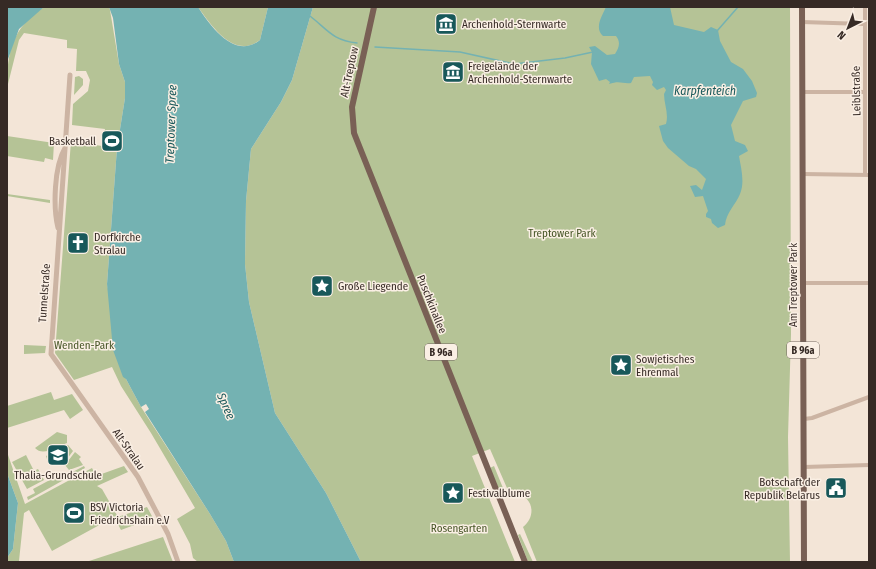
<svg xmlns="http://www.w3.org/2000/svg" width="876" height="569" font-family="'Fira Sans Condensed',sans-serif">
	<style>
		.green { fill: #b5c396 }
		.water { fill: #74b2b2 }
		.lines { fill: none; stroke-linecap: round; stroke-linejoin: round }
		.stream { stroke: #74b2b2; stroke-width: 1.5 }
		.minor { stroke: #ccb4a3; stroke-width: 4 }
		.tertiary { stroke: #ccb4a3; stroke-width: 5 }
		.primary { stroke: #796055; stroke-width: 6 }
		.labels { text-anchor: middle; stroke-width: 3; stroke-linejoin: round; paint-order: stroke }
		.shield { fill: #faefe4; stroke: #71655e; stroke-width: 1 }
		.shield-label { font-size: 10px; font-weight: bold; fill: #362a25 }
		.poi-label { font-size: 11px; fill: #362a25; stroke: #faefe4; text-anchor: start }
		.street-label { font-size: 11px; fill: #362a25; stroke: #faefe4 }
		.park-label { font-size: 11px; fill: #475627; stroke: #faefe4 }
		.water-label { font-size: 12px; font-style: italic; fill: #18585a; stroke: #faefe4 }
	</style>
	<rect width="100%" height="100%" fill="#f3e5d7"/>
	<path class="green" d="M44,7H109L110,10L119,64L125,82V98L117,148L107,284L126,379L141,407L210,514L226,541L234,562H198L193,558L190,544L177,519L195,508L151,433L121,386L112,367L74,380L55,353L71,141L102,146L105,129L72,125L73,104L88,91L90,80L86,71H76L77,49L67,48V40L24,33L19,40L7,88C7,52 12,28 44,7Z
		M198,7H268L260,40C234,60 212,26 198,7Z
		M313,7H790L791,334L788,437L790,562H537L523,527C539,514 531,491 510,495L490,449L472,456L515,562H361L326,493L275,413L249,302L245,264L246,201L251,149L281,102L292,80Z
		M79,76L83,79V85L74,95L75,77Z
		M7,136L54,143L53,160L45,158L44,162L7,156Z
		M7,194L50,200V203L7,196Z
		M24,345L46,346L45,353L24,354Z
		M51,392L54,400L72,394L83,410L70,419L64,410L7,428V406Z
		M57,432L67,435V443C58,446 43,457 35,448Z
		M68,445L73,451L64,463L55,466L48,462L46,456Z
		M7,452L25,504L92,468L96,476L124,466L128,472L97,486L102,489L118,517L147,507L153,518L121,530L114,517L52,551L29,510L24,513L19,561H89L163,537L173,562H7V558L13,549L18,503L7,473Z
		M75,452L81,457L79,459L83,465L69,470L65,465Z
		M26,455L34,471L38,469L44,480L27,489L12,462Z
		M84,466L85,468L28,500L27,497L35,493L33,489L61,474L63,477Z
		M494,466L503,488V491L500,492L490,468Z
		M520,534L533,562H528L518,535Z"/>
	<path class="water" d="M7,7H44L19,29L7,62Z
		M109,7H198C211,27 235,60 260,40L268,7H313L292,80L281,102L251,149L246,201L245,264L249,302L275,413L326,493L361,562H234L226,541L210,514L145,412L149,409L146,404L141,407L126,379L123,377L113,350L107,284L117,148L125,98V82L119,64L113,18Z
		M606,7H670L674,25L704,32L711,27L718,30L720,41L731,62L743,69L752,81L757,93L756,97L743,101L731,125L735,141L745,145L748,151L739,156C741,168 745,182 740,194C736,204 726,213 725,225L718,228L712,223L711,219L706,217V214L708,211L703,196L695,197L690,186L696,185L702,190L706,179L696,169L689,166L668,148L663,141L659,126L666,124C669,114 664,104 664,94L666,90L664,87L657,90L652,85L653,82L650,76L634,77L631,83C622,84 620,80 609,84L610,82L606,79L599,81L591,64L592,52L589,47L595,46L607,55L615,54C619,48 621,42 616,36H603C594,28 602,16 606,7Z
		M7,473L18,503L13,549L7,558Z"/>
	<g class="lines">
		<path class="stream" d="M310,16C328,30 332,40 357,43
			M717,31L738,7
			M375,47L460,52L514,64L565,58L593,52"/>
		<path class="minor" d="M865,7V175
			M802,22L864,24
			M803,92H865
			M803,174L869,175
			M803,283H869
			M804,419L812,418L869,397
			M804,467L869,465"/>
		<path class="tertiary" d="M70,75L51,354L138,477L168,534L178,562
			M58,228C53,207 54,167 65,148"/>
		<path class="primary" d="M374,7L352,107L354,133L525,562
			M802,7L804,562"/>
	</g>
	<defs>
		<g id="museum-square" transform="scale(1.15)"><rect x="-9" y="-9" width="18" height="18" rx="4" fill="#18585a" stroke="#faefe4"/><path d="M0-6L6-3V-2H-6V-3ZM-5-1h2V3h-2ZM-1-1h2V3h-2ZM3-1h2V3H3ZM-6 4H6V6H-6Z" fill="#fff"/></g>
		<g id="stadium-square" transform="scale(1.15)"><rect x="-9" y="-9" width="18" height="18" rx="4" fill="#18585a" stroke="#faefe4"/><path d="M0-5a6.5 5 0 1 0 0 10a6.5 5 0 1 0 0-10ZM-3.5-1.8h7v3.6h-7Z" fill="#fff"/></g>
		<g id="church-square" transform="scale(1.15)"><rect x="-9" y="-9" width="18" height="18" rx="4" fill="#18585a" stroke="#faefe4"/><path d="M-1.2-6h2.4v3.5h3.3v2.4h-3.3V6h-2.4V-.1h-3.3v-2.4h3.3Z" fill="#fff"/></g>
		<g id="sight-square" transform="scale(1.15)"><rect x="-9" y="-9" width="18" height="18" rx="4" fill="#18585a" stroke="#faefe4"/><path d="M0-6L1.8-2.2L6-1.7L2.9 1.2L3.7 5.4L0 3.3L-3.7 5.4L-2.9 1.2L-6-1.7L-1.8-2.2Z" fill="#fff"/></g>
		<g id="school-square" transform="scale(1.15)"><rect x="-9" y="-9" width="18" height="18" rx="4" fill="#18585a" stroke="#faefe4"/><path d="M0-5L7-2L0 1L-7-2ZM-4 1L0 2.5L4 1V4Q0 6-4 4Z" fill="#fff"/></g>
		<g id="civic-square" transform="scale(1.15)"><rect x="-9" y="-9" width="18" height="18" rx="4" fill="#18585a" stroke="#faefe4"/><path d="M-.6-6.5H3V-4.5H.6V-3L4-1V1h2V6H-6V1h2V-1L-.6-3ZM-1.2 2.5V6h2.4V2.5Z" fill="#fff"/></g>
	</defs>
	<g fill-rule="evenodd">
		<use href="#museum-square" x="446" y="24"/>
		<use href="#museum-square" x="453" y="72"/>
		<use href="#stadium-square" x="112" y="141"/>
		<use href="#church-square" x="78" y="243"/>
		<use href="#sight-square" x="322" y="286"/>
		<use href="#sight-square" x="621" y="365"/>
		<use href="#school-square" x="58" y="455"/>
		<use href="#civic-square" x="836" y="488"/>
		<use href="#sight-square" x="453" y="493"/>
		<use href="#stadium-square" x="74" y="513"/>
	</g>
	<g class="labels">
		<g class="shield">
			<rect x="787" y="342" width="32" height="16" rx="3"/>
			<rect x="425" y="344" width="32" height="16" rx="3"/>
		</g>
		<g class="shield-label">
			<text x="803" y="354">B 96a</text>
			<text x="441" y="356">B 96a</text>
		</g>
		<g class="poi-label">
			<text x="462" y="28">Archenhold-Sternwarte</text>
			<text x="468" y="70">Freigelände der<tspan x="468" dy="13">Archenhold-Sternwarte</tspan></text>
			<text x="96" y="145" text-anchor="end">Basketball</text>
			<text x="94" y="241">Dorfkirche<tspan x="94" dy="13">Stralau</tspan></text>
			<text x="338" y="290">Große Liegende</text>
			<text x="636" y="363">Sowjetisches<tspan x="636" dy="13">Ehrenmal</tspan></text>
			<text x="58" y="479" text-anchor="middle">Thalia-Grundschule</text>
			<text x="820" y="486" text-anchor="end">Botschaft der<tspan x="820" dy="13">Republik Belarus</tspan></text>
			<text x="468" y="497">Festivalblume</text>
			<text x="90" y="511">BSV Victoria<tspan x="90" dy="13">Friedrichshain e.V</tspan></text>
		</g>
		<g class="street-label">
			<text transform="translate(349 72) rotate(-78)" y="4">Alt-Treptow</text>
			<text transform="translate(856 91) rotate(-91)" y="4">Leiblstraße</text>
			<text transform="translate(793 285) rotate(-90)" y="4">Am Treptower Park</text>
			<text transform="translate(44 293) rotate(-86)" y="4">Tunnelstraße</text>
			<text transform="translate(432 304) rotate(68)" y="4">Puschkinallee</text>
			<text transform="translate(129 449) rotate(55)" y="4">Alt-Stralau</text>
		</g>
		<g class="park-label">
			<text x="562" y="237">Treptower Park</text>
			<text x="84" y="349">Wenden-Park</text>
			<text x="459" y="532">Rosengarten</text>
		</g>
		<g class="water-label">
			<text x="705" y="95">Karpfenteich</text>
			<text transform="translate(171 124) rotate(-88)" y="4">Treptower Spree</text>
			<text transform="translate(226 406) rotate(66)" y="4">Spree</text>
		</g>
	</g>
	<rect width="876" height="569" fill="none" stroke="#362a25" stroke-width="16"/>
	<g transform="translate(848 28) rotate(222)" stroke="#faefe4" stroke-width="3" paint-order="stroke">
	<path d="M0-3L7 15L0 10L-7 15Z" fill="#362a25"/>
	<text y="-6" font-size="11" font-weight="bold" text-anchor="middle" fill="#362a25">N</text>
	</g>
</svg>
